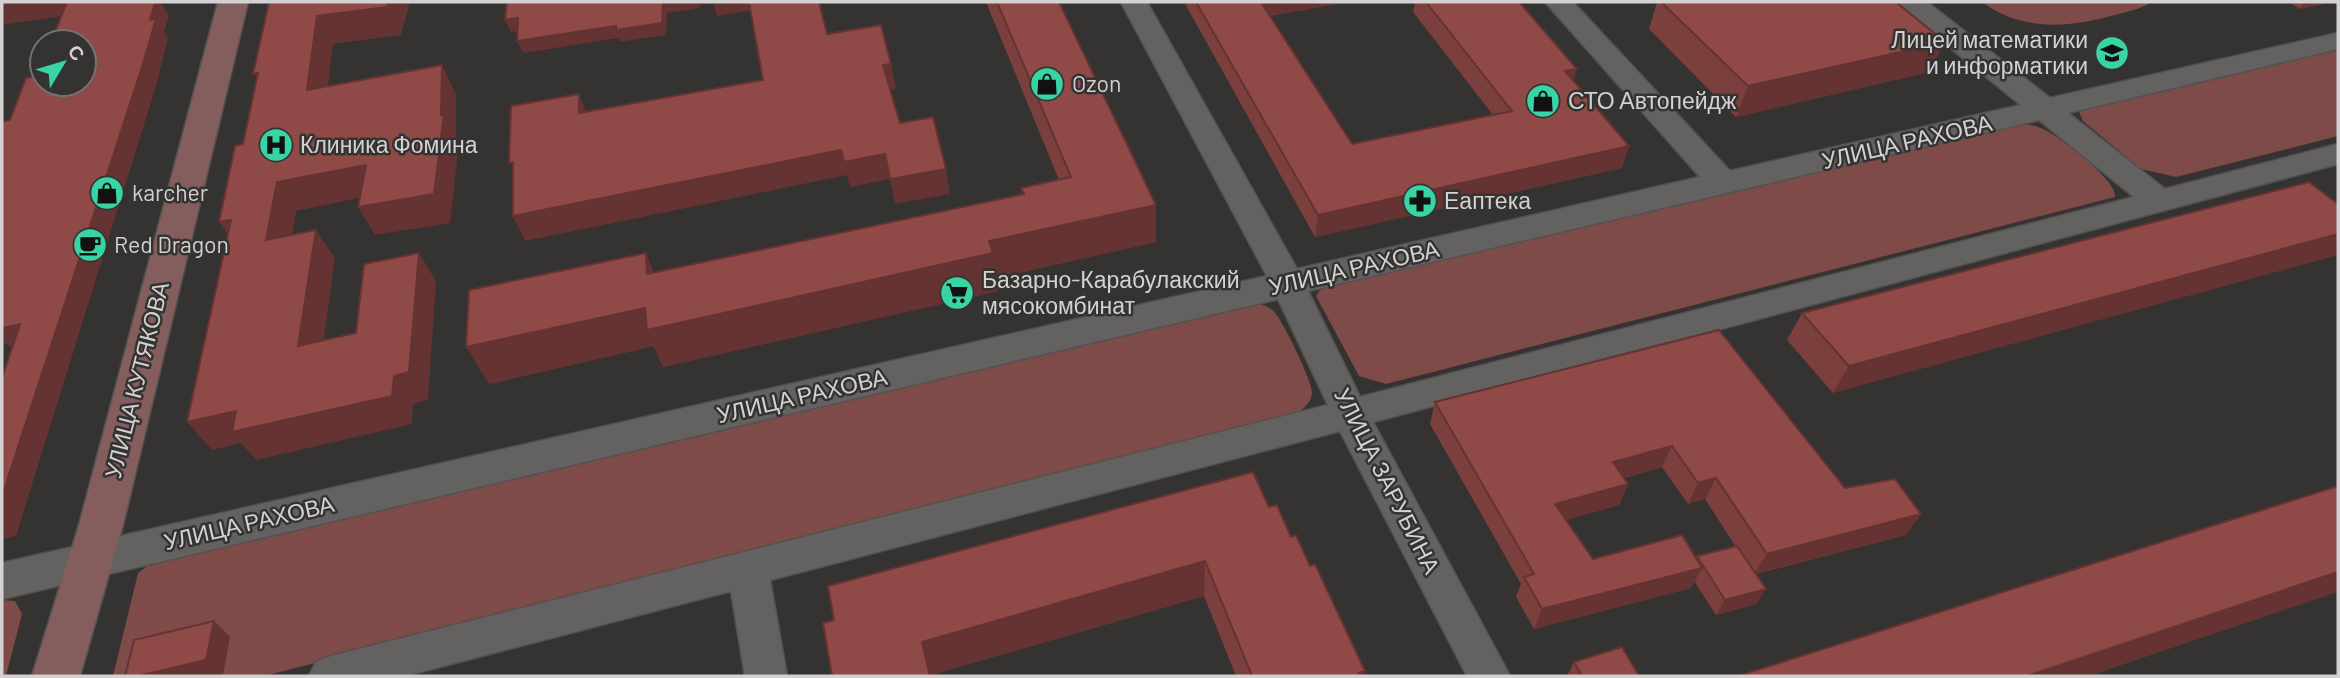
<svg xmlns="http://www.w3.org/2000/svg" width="2340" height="678" font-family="Barlow,sans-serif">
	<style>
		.green { fill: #7e4b48 }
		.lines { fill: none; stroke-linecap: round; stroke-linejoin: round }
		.street-casing { stroke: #545151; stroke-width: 3 }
		.secondary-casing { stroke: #545151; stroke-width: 3 }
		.street { fill: #646161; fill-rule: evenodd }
		.secondary { fill: #845d5d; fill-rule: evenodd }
		.wall { fill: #7b3f3d; fill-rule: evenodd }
		.shaded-wall { fill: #643332 }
		.building { fill: #8f4947; stroke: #643332; stroke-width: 2 }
		.labels { text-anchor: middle; stroke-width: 5; stroke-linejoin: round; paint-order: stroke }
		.poi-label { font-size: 23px; fill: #d3d1d1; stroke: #353332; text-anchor: start }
		.street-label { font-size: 23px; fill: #d3d1d1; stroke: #353332 }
	</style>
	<rect width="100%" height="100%" fill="#353332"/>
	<path class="green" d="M1982,2H2152C2139,10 2125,12 2111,16C2067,28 2021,31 1982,2Z
		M2338,50V136L2176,177L2141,169L2083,121L2079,112L2087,108Z
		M2023,124C2032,125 2041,127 2049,132C2064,141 2118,181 2115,197L1386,384L1359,376L1316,296L1320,290L1327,287Z
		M1251,302C1260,304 1269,305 1275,313C1284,323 1311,379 1312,392C1312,402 1304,408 1297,414L264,676H113L138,573L156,559Z
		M2,600L15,601L22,614L6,676H2Z"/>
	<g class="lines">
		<g class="street-casing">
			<path id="street" d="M1121,2H1147L1297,269L1700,177L1545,2H1573L1730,171L2021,105L1901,8L1898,2H1927L2050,98L2338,33V49L2068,113L2165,189L2338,144V164L1373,422L1510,676H1467L1340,431L770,580L787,676H745L731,591L405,676H309L316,662L331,656L1328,405L1278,299L2,599V563L1267,276ZM2039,120L2134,197L1360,397L1308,291Z"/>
		</g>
		<g class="secondary-casing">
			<path id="secondary" d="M218,2H248L123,525L80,676H32L79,525Z"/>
		</g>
		<use href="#street" class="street"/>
		<use href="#secondary" class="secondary"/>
	</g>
	<path class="wall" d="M986,2H1059L1156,205V242L996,278L998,291L663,367L654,346L489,384L654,273L1022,195L1021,188L1059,180Z
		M1184,2H1347L1270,16L1352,144L1493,115L1413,12L1415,2H1519L1573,81L1622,168L1315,237Z
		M1657,2H1896L1945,42L1929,72L1736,117L1649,29Z
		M2289,2H2333L2300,9Z
		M2338,204L1833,393L1787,340L1802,313Z
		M1719,330L1845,488L1906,535L1756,574V604L1716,615L1694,581L1691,588L1534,629L1516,597L1521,584L1430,424L1435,402ZM1662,467L1688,504L1705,499L1736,547L1697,556L1696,558L1593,559L1566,520L1619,505L1628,484L1624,478Z
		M1269,507L1291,537L1310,566L1365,671L1364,676H1236L1204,596L931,675L932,676H832Z
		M1574,662L1639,676H1567Z"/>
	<path class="shaded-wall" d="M18,2H76L84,13L2,25V4Z
		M155,2H160L169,15L164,32L168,38L156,86L16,536L2,539V496Z
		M388,2H410L401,35L333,44L324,119L307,90L317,16Z
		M663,2H699L700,8L667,13L666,35L620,42L618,38L523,53L517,41L616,26Z
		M713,2H751L753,10L717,16Z
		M1258,2H1347L1257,18Z
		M2305,2H2333L2300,9Z
		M518,18L523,30L511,32L505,20Z
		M1945,42L1929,72L1736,117L1748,86Z
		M891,64L896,89L888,90L883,65Z
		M442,65L456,94V136L459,143L450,223L375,235L358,207L441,115Z
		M1577,69L1571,91L1565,71Z
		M579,94L589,119L579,113Z
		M1629,146L1622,168L1315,237L1318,215Z
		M841,150L885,154L946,169L950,194L895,204L890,179L850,187L847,175L525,241L513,216Z
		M366,165L383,193L296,211L287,268L266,240L277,182Z
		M1156,205V242L996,278L998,291L663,367L654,346L489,384L466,347L645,308L989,241Z
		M231,220L240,251L219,222Z
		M316,230L335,258L319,374L298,346Z
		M2338,234V255L1833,393L1849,366Z
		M419,253L436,281L428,400L413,404L412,424L256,460L241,443L212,450L187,422L394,376Z
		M646,253L661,291L647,274Z
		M20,324L12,349L6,343L2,344V328Z
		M1672,446L1662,467L1604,483L1613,462Z
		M1716,478L1705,499L1688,504L1698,483Z
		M1628,484L1619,505L1547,525L1555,504Z
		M1921,514L1906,535L1754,574L1767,554Z
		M1205,561L1204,596L931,675L932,676H930L922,642Z
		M1702,568L1691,588L1534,629L1542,609Z
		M2338,572V592L2089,676H2027Z
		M1766,589L1756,604L1716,615L1725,600Z
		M214,621L230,637L223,675L217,676H138Z
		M1365,671L1364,676H1358L1359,673Z"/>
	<path class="building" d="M2,2H18L2,4Z
		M67,2H155L150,20L156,19L142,67L2,496V378L20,324L2,328V122L10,120L26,78L37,76L42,64V84H84V42H51Z
		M269,2H388L387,7L317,16L307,90L442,65L441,115L444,114L434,194L358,207L366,165L277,182L266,240L316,230L298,346L356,333L364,264L419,253L409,372L394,376L392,396L232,432L236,411L187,422L231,220L219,222L235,146L243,144L258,73L253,74Z
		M507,2H663L662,23L616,30V26L517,41L518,18L505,20Z
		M749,2H819L827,34L881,25L891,64L883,65L900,123L933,117L946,169L890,179L885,154L844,162L841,150L513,216V162L509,163L511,106L579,94V113L763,80Z
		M997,2H1059L1156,205L989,241L993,253L647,330L645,308L466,347L469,290L646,253L647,274L1024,194L1021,188L1071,177Z
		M1196,2H1261L1352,144L1512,111L1426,2H1519L1577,69L1565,71L1629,146L1318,215Z
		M1661,2H1896L1945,42L1748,86Z
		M2309,182L2338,204V234L1849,366L1802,313Z
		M1719,330L1845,488L1895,479L1921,514L1767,554L1716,478L1698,483L1672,446L1613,462L1628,484L1555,504L1593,559L1682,535L1702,568L1542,609L1524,577L1534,574L1435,402Z
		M1253,472L1269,507L1277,505L1291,537L1296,535L1310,566L1315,564L1365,671L1359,673L1360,676H1252L1205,561L922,642L930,676H832L823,623L834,620L828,586Z
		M2338,486V572L2027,676H1738Z
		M1737,546L1766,589L1725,600L1697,556Z
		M214,621L206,660L138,676H125L134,640Z
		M1622,647L1639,676H1582L1574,662Z"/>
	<defs>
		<g id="school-disc" transform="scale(1.75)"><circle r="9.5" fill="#39d4a5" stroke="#353332"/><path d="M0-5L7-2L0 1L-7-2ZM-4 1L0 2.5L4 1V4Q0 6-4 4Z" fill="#111"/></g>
		<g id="shop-disc" transform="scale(1.75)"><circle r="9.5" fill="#39d4a5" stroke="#353332"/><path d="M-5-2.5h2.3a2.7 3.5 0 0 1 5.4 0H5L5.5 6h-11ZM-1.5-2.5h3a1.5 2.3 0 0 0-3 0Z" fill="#111"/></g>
		<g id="hospital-disc" transform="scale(1.75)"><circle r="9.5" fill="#39d4a5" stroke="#353332"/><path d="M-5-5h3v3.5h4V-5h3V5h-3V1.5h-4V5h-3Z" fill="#111"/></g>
		<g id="pharmacy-disc" transform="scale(1.75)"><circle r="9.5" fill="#39d4a5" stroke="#353332"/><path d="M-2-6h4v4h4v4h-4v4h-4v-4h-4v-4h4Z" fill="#111"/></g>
		<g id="cafe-disc" transform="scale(1.75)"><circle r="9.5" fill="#39d4a5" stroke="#353332"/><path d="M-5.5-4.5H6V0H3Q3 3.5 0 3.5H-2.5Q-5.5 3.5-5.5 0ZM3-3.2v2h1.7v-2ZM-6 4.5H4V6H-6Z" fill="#111"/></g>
		<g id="supermarket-disc" transform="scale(1.75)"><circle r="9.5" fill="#39d4a5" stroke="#353332"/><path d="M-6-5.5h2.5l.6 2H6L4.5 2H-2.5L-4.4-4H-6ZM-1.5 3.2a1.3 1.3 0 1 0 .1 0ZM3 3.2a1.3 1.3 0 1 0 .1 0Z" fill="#111"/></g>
	</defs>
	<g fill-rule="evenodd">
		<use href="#school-disc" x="2112" y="53"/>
		<use href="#shop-disc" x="1047" y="84"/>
		<use href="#shop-disc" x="1543" y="101"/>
		<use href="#hospital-disc" x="276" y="145"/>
		<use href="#shop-disc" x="107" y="193"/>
		<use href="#pharmacy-disc" x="1420" y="201"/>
		<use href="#cafe-disc" x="90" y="245"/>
		<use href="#supermarket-disc" x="957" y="293"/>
	</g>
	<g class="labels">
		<g class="poi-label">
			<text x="2088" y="48" text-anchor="end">Лицей математики<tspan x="2088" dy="26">и информатики</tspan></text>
			<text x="1072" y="92">Ozon</text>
			<text x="1568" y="109">СТО Автопейдж</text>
			<text x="300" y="153">Клиника Фомина</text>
			<text x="132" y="201">karcher</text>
			<text x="1444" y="209">Еаптека</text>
			<text x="114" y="253">Red Dragon</text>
			<text x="982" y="288">Базарно-Карабулакский<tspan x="982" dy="26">мясокомбинат</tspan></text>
		</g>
		<g class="street-label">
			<text transform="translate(1907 142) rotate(-13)" y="8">УЛИЦА РАХОВА</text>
			<text transform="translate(1354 268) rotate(-13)" y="8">УЛИЦА РАХОВА</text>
			<text transform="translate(137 380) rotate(-76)" y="8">УЛИЦА КУТЯКОВА</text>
			<text transform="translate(802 396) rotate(-13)" y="8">УЛИЦА РАХОВА</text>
			<text transform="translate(1387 481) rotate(63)" y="8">УЛИЦА ЗАРУБИНА</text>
			<text transform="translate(249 523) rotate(-13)" y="8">УЛИЦА РАХОВА</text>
		</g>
	</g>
	<rect width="2340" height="678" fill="none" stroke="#d3d1d1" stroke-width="7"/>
	<g transform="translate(63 63) rotate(52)"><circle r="33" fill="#353332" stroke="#747272" stroke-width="2"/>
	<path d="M0-5L12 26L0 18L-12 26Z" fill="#39d4a5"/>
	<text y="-10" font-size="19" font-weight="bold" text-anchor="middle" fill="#d3d1d1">С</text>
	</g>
</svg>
